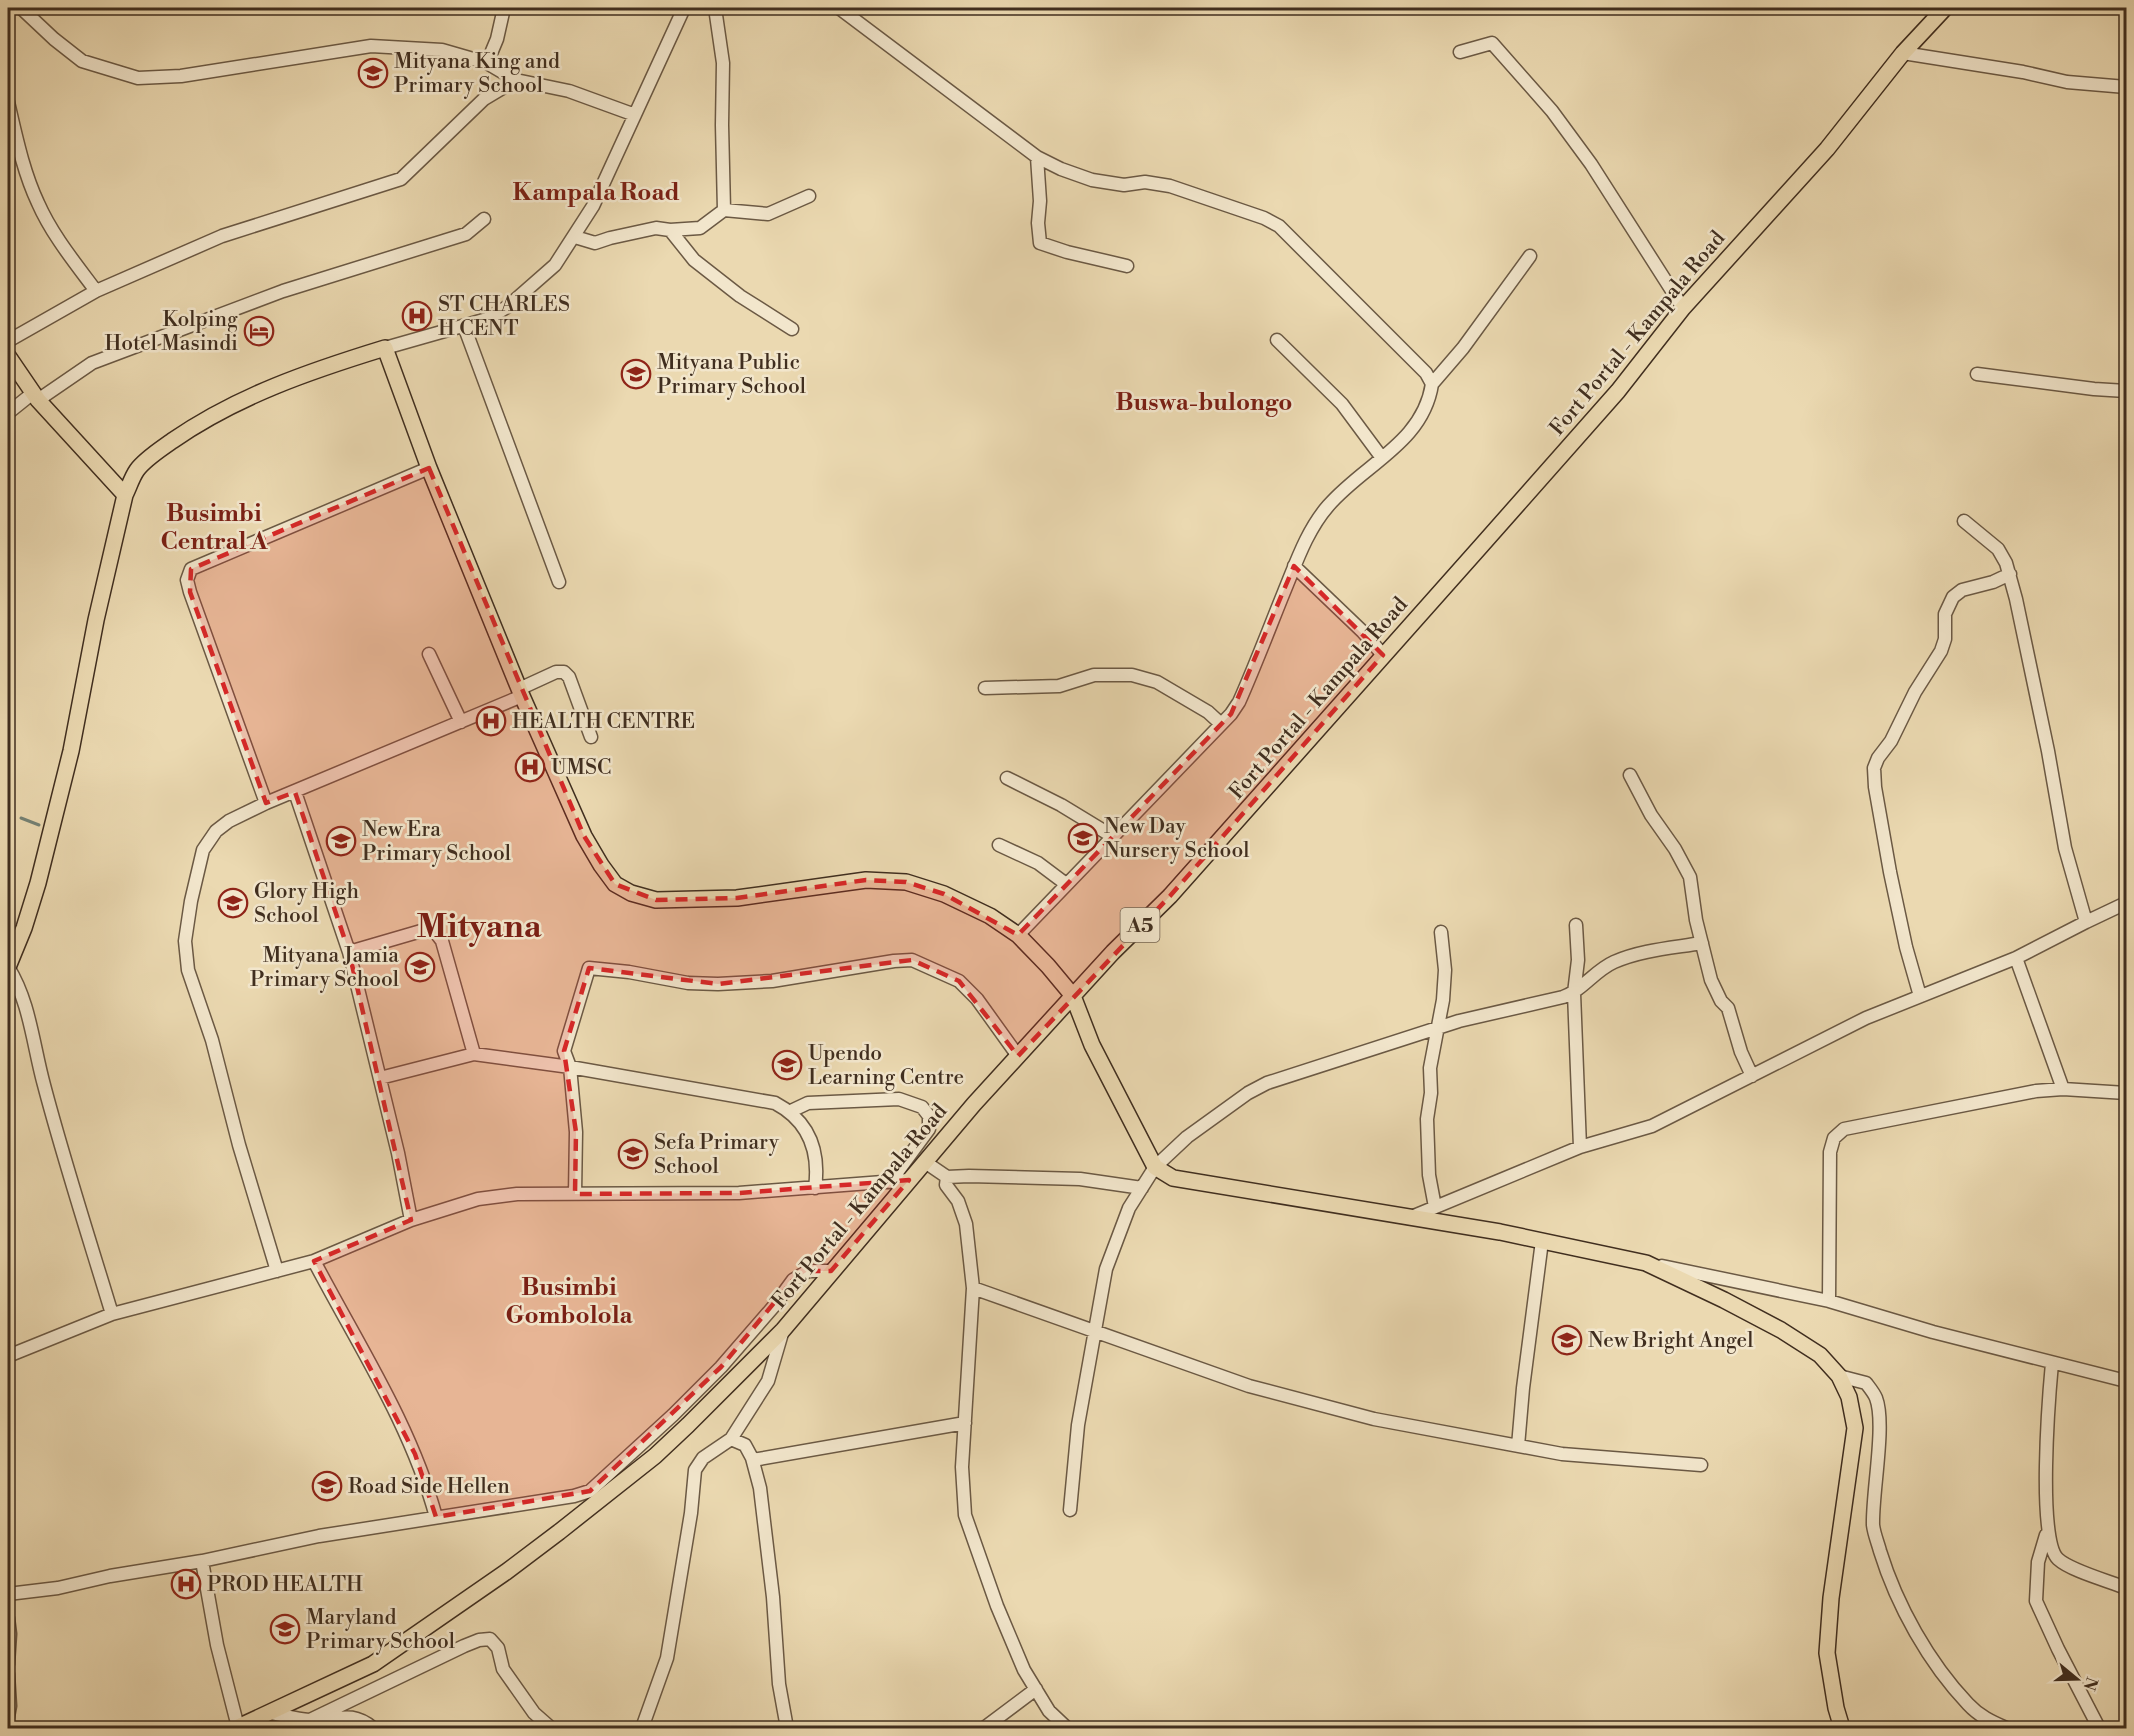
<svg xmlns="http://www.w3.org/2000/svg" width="2134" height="1736" font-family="'Libre Bodoni',serif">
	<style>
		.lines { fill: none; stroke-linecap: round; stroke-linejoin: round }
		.stream { stroke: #758275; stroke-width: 3 }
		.minor-casing { stroke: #6b5944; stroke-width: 15 }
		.major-casing { stroke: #402e1f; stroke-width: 18 }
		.minor { stroke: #f2e6cc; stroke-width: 12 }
		.major { stroke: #ebd9b1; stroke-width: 15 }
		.marked { fill: #d62828; fill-opacity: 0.2; stroke: #d62828; stroke-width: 4.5; stroke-dasharray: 12 8; stroke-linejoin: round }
		.labels { text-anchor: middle; stroke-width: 5; stroke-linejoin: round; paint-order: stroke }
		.shield { fill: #f2e6cc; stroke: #756553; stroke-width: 1.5 }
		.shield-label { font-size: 20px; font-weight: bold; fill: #402e1f }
		.poi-label { font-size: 21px; fill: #402e1f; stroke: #f2e6cc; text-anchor: start }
		.street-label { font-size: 21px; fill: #402e1f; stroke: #f2e6cc }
		.quarter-label { font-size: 24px; font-weight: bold; fill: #7a1f14; stroke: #f2e6cc }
		.town-label { font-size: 33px; font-weight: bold; fill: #7a1f14; stroke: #f2e6cc }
	</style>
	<rect width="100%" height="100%" fill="#ebd9b1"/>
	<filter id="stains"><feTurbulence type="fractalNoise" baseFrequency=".00333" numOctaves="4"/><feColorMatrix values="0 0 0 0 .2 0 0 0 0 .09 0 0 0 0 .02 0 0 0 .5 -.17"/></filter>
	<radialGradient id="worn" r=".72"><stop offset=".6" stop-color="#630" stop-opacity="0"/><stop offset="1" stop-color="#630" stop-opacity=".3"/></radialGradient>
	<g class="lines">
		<path class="stream" d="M21,818L39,825"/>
		<g class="minor-casing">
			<path id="minor" d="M21,8L54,39L82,61L138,78L181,76L371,46L442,50L487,63
				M504,8L497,39L487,63L516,80
				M715,8L723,63L722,125L724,210
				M839,8L1037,157L1061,169L1092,180L1124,185L1145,182L1170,186L1264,218L1279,226L1426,373L1432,384C1423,443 1364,464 1328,506C1307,530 1296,563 1284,592C1269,629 1255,666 1239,702L1231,714L1018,935
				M1460,52L1492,43L1552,111L1591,164L1683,308
				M1903,53L2023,72L2067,82L2126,87
				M8,102C16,136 23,171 38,203C52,235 76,264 96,291
				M1037,157L1040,201L1038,223L1040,243L1067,252L1127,266
				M670,230L700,228L724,210L768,214L809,196
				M575,237L595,243L610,238L656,228L670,230L694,260L740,296L792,329
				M464,326L559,582
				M1277,340L1342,404L1382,458
				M8,341L96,291L222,236L401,179L484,99L516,80L569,91L635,115
				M385,348L487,319L507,307L555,265L593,206L684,8
				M1977,374L2094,389L2126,391
				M1432,384L1463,348L1530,256
				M38,400L92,363L283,291L466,234L484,219
				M8,413L33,393
				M1964,521L1998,549L2006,563L2016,599L2048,751L2065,848L2086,922
				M1294,566L1363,632L1383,655
				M429,654L461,722
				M985,688L1059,686L1094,675H1132L1157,682L1208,712L1221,724
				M519,689L556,672H564L569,677L591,737
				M1630,775L1651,815L1675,849L1690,877L1696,920L1711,980L1721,1001L1728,1008L1741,1052L1752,1076
				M1007,778L1061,805L1112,836
				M295,792L349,952L398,1153L411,1220
				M266,803L190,592L187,580L191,569L429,468
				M999,845L1038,863L1066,884
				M1576,925L1578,960L1574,993L1580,1147
				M349,952L428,929L436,933L442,941L474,1054
				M2016,958L2063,1089
				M8,967C30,1002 33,1045 44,1085C64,1161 89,1238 112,1314
				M1920,996L1906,947L1890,872L1875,787L1874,768L1878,758L1891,741L1915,692L1941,651L1945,639V614L1953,597L1962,590L1993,582L2010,574
				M380,1078L474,1054L570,1067L775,1103C809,1121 820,1151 815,1188
				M791,1111L808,1103L899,1099L922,1107L929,1116V1129L890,1182
				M925,1162L947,1177L969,1176L1080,1179L1142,1188
				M947,1177L946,1185L958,1201L966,1224L973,1288L962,1467L965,1515L997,1606L1024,1670L1049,1711L1067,1728
				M575,1194L576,1132L570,1067L564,1051L589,968L629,972L688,983L718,984L772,981L894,961L912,960L959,981L977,999L1018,1056
				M1435,1207L1429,1175L1427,1119L1431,1093L1430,1068L1443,1000L1445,970L1441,932
				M1409,1218L1580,1147L1652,1126L1866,1018L2016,958L2086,922L2126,903
				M314,1261C358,1345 411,1425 436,1517
				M1662,1266L1829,1301L1933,1332L2126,1381
				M277,1271L239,1145L212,1040L188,970L185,941L191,901L203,850L216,831L229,821L266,803L522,696
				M973,1288L1249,1386L1374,1419L1562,1454L1701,1465
				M1829,1301L1830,1152L1834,1138L1844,1129L2036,1091L2063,1089L2126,1093
				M783,1330L768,1381L731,1439L745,1445L752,1458L760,1488L773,1597L779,1684L787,1728
				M8,1356L112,1314L314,1261L411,1220L478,1199L517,1194L739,1193L909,1180
				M2052,1363C2049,1395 2037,1540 2058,1559C2071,1571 2109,1581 2126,1588
				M1839,1376L1866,1383C1869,1387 1874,1393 1876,1398C1886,1424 1872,1493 1873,1525C1874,1534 1878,1543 1880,1551C1897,1606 1929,1663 1968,1704C1979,1716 1992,1722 2006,1728
				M1518,1446L1523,1388L1542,1241
				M753,1460L965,1423
				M1070,1510L1078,1425L1106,1269L1129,1208L1155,1167L1187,1137L1248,1093L1267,1083L1459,1021L1563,997C1583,990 1594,971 1614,962C1641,950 1672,948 1702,943
				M2046,1535L2038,1562L2036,1601L2058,1649L2099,1728
				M202,1561L217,1645L238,1727
				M8,1594L58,1588L110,1576L202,1561L319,1536L574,1496L590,1491L673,1415L721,1367L774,1306L793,1280L808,1271H831
				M8,1618L10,1634L8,1664
				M8,1674L10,1706L8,1717
				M271,1713C283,1715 296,1719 309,1720C336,1723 348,1708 373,1728
				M310,1720L464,1646L479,1640L490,1639L498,1648L503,1669L534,1713L551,1728
				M642,1728L667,1658L691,1513L695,1470L703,1458L731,1439
				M984,1728L1036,1689"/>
		</g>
		<g class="major-casing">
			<path id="major" d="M8,356L38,400L125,495L96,620L71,751L38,883L24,928L8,967
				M125,495C129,487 132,477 137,470C145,459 161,449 172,441C237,396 310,371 385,348L429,468L522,696L584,836L601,865L615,884L631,893L656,900L737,898L866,880L906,882L944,894L990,916L1018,935L1048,966L1073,996L1092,1045L1155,1167L1173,1178L1500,1232L1646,1263L1724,1300L1781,1330L1820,1355L1839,1376L1849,1397L1855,1428L1831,1598L1827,1653L1836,1708L1842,1728
				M236,1728L373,1664L506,1572L559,1532L655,1456L688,1425L783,1330L974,1104L1113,952L1170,896L1481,546L1618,391L1683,308L1827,149L1903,53L1945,8"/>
		</g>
		<use href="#minor" class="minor"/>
		<use href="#major" class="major"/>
	</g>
	<path class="marked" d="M429,468L584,836L615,884L656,900L737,898L866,880L906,882L944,894L1018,935L1231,714L1294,566L1383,655L1170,896L1018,1056L959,981L912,960L718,984L589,968L564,1051L576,1132L575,1194L739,1193L909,1180L831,1271H808L793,1280L721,1367L590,1491L436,1517L415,1454L314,1261L411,1220L349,952L295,792L266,803L190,592L191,569Z"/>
	<defs>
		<g id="school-ring" transform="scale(1.5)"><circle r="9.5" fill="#f2e6cc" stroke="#8f2418" stroke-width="1.5"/><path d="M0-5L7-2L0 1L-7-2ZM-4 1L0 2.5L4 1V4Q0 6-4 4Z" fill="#8f2418"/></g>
		<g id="hospital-ring" transform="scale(1.5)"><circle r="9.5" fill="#f2e6cc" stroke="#8f2418" stroke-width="1.5"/><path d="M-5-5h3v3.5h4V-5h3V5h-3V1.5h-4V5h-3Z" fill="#8f2418"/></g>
		<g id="hotel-ring" transform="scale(1.5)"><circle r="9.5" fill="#f2e6cc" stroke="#8f2418" stroke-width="1.5"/><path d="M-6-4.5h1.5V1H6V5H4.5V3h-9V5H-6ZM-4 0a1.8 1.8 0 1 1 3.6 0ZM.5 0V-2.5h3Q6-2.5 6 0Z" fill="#8f2418"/></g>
	</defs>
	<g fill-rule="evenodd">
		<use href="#school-ring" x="373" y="73"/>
		<use href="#hospital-ring" x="417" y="316"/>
		<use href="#hotel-ring" x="259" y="331"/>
		<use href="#school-ring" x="636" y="374"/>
		<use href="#hospital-ring" x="491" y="721"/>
		<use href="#hospital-ring" x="530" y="767"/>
		<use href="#school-ring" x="1083" y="838"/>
		<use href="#school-ring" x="341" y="841"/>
		<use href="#school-ring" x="233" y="903"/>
		<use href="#school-ring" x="420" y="967"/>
		<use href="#school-ring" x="787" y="1065"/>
		<use href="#school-ring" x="633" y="1154"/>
		<use href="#school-ring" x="1567" y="1340"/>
		<use href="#school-ring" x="327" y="1486"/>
		<use href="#hospital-ring" x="186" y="1584"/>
		<use href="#school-ring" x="285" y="1629"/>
	</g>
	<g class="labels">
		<rect class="shield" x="1120.5" y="908" width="39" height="34" rx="4.5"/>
		<g class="shield-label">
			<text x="1140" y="932">A5</text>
		</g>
		<g class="poi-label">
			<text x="394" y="68">Mityana King and<tspan x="394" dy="24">Primary School</tspan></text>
			<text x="438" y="311">ST CHARLES<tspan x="438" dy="24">H CENT</tspan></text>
			<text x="238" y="326" text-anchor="end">Kolping<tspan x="238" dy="24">Hotel Masindi</tspan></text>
			<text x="657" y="369">Mityana Public<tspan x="657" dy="24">Primary School</tspan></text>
			<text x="512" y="728">HEALTH CENTRE</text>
			<text x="551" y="774">UMSC</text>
			<text x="1104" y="833">New Day<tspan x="1104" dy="24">Nursery School</tspan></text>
			<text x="362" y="836">New Era<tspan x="362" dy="24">Primary School</tspan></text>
			<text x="254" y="898">Glory High<tspan x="254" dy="24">School</tspan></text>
			<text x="399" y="962" text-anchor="end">Mityana Jamia<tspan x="399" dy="24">Primary School</tspan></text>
			<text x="808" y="1060">Upendo<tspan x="808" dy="24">Learning Centre</tspan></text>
			<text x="654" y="1149">Sefa Primary<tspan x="654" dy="24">School</tspan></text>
			<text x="1588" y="1347">New Bright Angel</text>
			<text x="348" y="1493">Road Side Hellen</text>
			<text x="207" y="1591">PROD HEALTH</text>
			<text x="306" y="1624">Maryland<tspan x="306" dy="24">Primary School</tspan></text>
		</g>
		<g class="street-label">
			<text transform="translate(1637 333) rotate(-50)" y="7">Fort Portal - Kampala Road</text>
			<text transform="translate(1318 698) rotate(-49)" y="7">Fort Portal - Kampala Road</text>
			<text transform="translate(859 1206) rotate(-50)" y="7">Fort Portal - Kampala Road</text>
		</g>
		<g class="quarter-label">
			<text x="596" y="200">Kampala Road</text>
			<text x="1204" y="410">Buswa-bulongo</text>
			<text x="214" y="521">Busimbi<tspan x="214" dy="28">Central A</tspan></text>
			<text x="569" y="1295">Busimbi<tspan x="569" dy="28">Gombolola</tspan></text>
		</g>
		<g class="town-label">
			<text x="479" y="937">Mityana</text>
		</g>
	</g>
	<rect width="2134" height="1736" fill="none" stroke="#ebd9b1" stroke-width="30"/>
	<rect x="9" y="9" width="2116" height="1718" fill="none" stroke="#402e1f" stroke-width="3"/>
	<rect x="15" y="15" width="2104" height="1706" fill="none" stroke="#402e1f" stroke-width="1.5"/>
	<g transform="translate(2077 1679) rotate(109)" stroke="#f2e6cc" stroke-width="4.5" paint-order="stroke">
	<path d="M0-4.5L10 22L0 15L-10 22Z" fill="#402e1f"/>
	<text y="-9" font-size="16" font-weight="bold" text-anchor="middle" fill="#402e1f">N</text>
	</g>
	<rect width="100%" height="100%" filter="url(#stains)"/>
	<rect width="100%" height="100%" fill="url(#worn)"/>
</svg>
